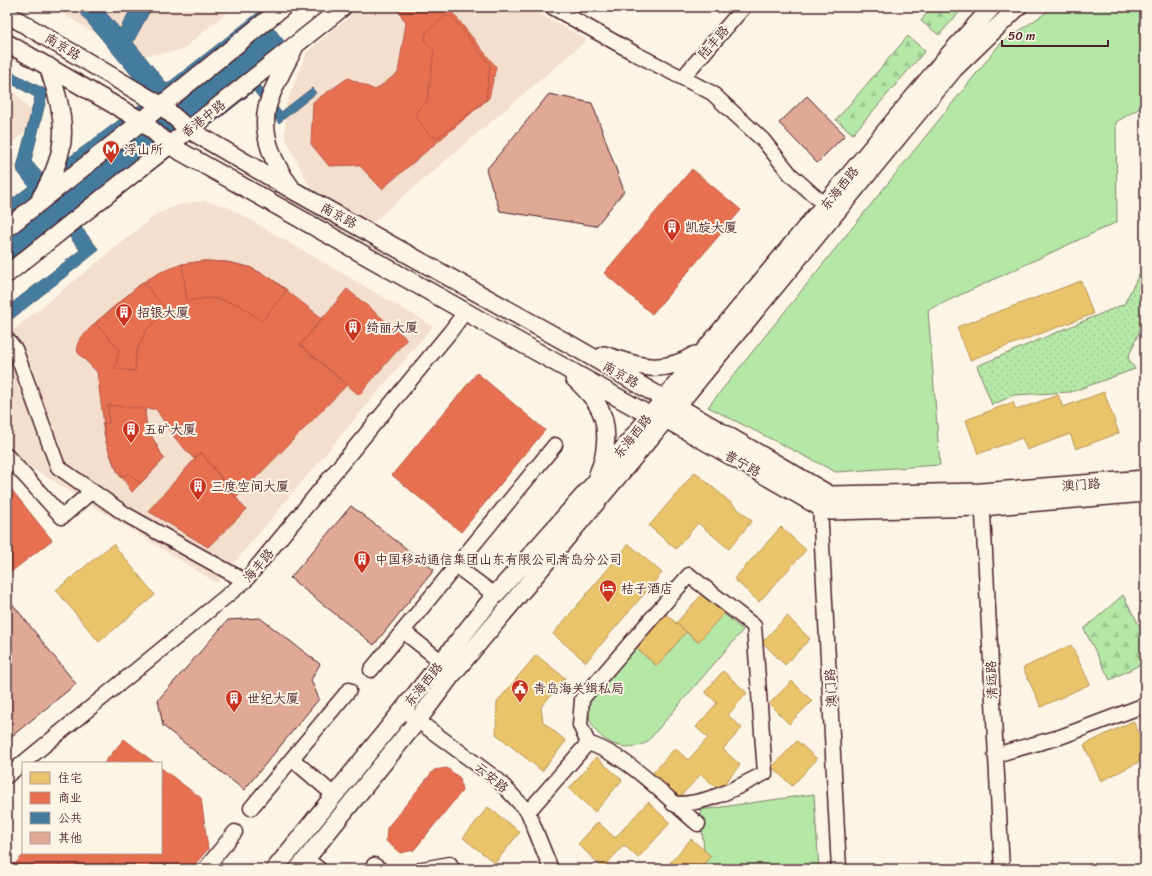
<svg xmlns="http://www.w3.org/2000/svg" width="1152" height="876" font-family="Sriracha,'LXGW WenKai TC',sans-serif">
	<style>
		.built { fill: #f4decd }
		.grass { fill: url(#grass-dots); stroke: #808369 }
		.forest { fill: url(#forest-firs); stroke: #808369 }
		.park { fill: #b5e7a7; stroke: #808369 }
		.homes { fill: #e9c46a; stroke: #b99257 }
		.shops { fill: #e76f51; stroke: #b85746 }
		.public { fill: #457b9d; stroke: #465f7b }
		.building { fill: #e0a996; stroke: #4a1f2b }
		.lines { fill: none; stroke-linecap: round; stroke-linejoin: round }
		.minor-casing { stroke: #4a1f2b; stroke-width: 17 }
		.major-casing { stroke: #4a1f2b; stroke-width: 20 }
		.minor { stroke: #fcf5e5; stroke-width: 14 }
		.major { stroke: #fcf5e5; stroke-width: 17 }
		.labels { text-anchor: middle; stroke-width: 4; stroke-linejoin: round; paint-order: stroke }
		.street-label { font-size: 13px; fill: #4a1f2b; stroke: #fcf5e5 }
		.poi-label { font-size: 13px; fill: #4a1f2b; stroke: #fcf5e5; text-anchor: start }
	</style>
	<defs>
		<pattern id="grass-dots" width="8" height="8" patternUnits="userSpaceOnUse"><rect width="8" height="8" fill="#b5e7a7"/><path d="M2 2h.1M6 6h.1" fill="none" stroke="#9dc690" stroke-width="1.8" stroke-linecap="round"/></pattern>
		<pattern id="forest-firs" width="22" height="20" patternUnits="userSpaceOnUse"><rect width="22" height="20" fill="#b5e7a7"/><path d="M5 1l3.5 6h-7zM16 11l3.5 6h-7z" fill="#9dc690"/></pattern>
	</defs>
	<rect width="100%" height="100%" fill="#fcf5e5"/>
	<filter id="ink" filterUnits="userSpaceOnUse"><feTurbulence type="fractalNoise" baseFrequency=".025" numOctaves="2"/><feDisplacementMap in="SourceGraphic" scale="8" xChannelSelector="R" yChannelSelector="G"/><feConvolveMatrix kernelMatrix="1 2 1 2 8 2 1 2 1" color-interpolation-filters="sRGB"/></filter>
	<g filter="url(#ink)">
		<path class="built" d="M51,7H233L182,50L136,57Z
			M361,7H528L587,40L372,223L310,187L285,137L286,104L307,52Z
			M7,89L14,92L39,120L7,147Z
			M205,201L226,206L433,326L217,583L19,460L7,446V335L157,214L181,204Z"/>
		<path class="grass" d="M1145,263V318L1128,358L1135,369L1071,392L1014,395L992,405L977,366L1124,304Z"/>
		<path class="forest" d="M931,7H964L939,35L921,21Z
			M908,36L925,51L853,134L836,120Z
			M1123,595L1145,636V662L1110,680L1084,629Z"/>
		<path class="park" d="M1054,7H1145V105L1116,122L1117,222L928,310L940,465L836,472L708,407L1000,44Z
			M723,613L743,630L647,742C620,758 582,733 589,701C592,692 628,656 636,648L657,666L686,632L698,642Z
			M814,794L819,869H706L700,810Z"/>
		<path class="homes" d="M1081,281L1093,314L970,360L957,327Z
			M1104,392L1119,433L1076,449L1070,434L1027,450L1022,438L978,454L966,420L1013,402L1016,410L1058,395L1063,407Z
			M695,472L752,521L729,549L698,523L676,549L649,526Z
			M781,527L806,550L759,602L734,579Z
			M113,544L155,595L99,642L56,590Z
			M629,544L662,573L586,662L553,634Z
			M705,591L727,610L698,642L676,623Z
			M666,614L686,632L657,666L636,648Z
			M787,616L810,639L785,665L762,642Z
			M1071,645L1090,684L1041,707L1023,668Z
			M536,655L565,678L541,707L543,722L566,741L542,771L496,734L497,702Z
			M723,671L747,693L728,715L742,728L723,749L740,765L719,790L701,774L678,799L651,775L675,748L688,760L708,738L696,727L717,703L705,692Z
			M792,681L812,701L789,724L769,704Z
			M1133,721L1145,746V759L1101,781L1084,745Z
			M797,741L817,759L792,786L772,767Z
			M120,751H141L142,763H121Z
			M596,757L622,780L595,812L569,789Z
			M161,773H165L168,796L161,797Z
			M648,802L670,823L638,858L624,845L603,868L578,844L598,822L615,838Z
			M488,807L520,832L495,863L463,838Z
			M691,839L711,856L699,869H675L669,864Z
			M76,853H98L97,861L106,869H70L75,863Z"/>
		<path class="shops" d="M396,7H448L496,67L489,98L382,189L359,165L329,166L311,144L313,102L348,78L375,90L398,73L406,23Z
			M446,16L452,17L490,65L486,100L439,137H431L417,118V110L427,102L434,51L425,40L426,32Z
			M692,169L741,210L652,314L604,273Z
			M204,261L227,262L249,267L269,277L322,318L300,345L347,385L236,498L201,452L194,459L174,437L156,409H145L146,422L151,435L164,459L132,492L114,465L106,442L97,372L78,353L77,345L80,339L95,323L143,282L161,272L182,264Z
			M204,261L227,262L249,267L269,277L287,290L262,321L239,305L223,300L207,298L187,301L182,264Z
			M143,282L167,311L146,330L136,353L135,371L115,369L119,349L95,323Z
			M347,289L407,339L359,395L300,345Z
			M477,373L545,430L461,532L392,475Z
			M108,405L145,409L146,422L151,435L164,459L140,484L129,473L121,478L114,465L106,442L102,423H109Z
			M201,452L246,510L208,547L148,511Z
			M7,484L52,540L7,575Z
			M124,739L155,763H104Z
			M161,768L201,798L208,849L191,869H7V864H15L25,853H161Z
			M447,768L460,778L462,791L414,850L400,853L386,841L387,828L434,770Z"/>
		<path class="public" d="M75,7H101L120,29L132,7H152L133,42L167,84L260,11L295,55L259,84L281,112L312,88L316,93L279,123L254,91L81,227L99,250L7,323V307L80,250L69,236L7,285V203L29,186L18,172L17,167L35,97L7,81L10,71L48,91L31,161L44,176L150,97Z"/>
		<path class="building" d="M549,94L592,103L624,191L596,226L500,211L486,170Z
			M807,96L845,135L817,163L779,123Z
			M351,506L434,570L374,645L290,578Z
			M7,597L76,684L7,740Z
			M260,618L320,664L311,680L319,699L244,790L163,726L158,700L228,620Z"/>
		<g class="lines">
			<g class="minor-casing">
				<path id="minor" d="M552,7L636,54L712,93L763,140L791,175L825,205
					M683,77L744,7
					M7,339L15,349L58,467L125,514L245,581
					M7,456L62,517L92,491
					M982,496L1002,869
					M820,507L839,869
					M456,566L495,595
					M403,631L442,662
					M371,670L555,445
					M410,715L498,780L528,812L551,869
					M588,743C630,757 664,796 698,824
					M995,755L1060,737L1145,705
					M292,759L334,795
					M7,776L245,581L450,332L465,312
					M251,808L349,690
					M528,812L588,743L580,725L582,699L689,575L754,626L765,773C736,788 706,805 673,804
					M306,859L319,869
					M205,869L235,832
					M371,869L374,865L380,869
					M422,869L450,864L453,869"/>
			</g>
			<g class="major-casing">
				<path id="major" d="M7,14L162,106L188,129L296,192L573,346L830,495L981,492L1145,479
					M7,43L142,121L169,145L649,415L666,419L820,507L831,511L982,507L1145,493
					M290,186C274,165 261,135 267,108C272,87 285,67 294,48
					M41,197C71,147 66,120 48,66
					M7,228L142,121L283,7
					M7,274L343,7
					M604,355C638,367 663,375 695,355
					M574,378C582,386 591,394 597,404C610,424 607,454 598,474
					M275,869L495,595L593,485L945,59L992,7
					M298,869L418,720L451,676L676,407L954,69L1018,7"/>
			</g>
			<use href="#minor" class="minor"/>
			<use href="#major" class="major"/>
		</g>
	</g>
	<defs>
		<g id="metro-pin" transform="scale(0.9)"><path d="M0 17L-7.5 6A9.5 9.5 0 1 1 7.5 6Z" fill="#c8321e" stroke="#fcf5e5"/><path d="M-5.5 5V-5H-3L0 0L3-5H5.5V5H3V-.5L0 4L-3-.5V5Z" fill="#fff"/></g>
		<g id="building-pin" transform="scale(0.9)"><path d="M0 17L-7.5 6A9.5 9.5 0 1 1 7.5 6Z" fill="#c8321e" stroke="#fcf5e5"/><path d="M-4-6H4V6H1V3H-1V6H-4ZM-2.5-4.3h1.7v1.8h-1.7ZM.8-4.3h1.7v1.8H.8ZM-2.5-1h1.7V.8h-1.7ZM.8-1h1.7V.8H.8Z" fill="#fff"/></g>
		<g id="hotel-pin" transform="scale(0.9)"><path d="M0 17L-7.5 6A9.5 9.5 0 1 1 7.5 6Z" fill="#c8321e" stroke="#fcf5e5"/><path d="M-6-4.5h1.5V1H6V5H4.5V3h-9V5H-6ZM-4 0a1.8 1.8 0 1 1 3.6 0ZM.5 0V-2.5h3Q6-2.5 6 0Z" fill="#fff"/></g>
		<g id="civic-pin" transform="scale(0.9)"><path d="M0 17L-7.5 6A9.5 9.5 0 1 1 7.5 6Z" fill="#c8321e" stroke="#fcf5e5"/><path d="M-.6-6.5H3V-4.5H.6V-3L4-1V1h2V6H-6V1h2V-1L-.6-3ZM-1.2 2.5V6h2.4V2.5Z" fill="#fff"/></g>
	</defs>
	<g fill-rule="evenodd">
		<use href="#metro-pin" x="111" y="149"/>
		<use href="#building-pin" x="672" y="227"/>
		<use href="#building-pin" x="124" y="312"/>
		<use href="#building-pin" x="353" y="327"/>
		<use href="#building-pin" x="131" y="429"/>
		<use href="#building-pin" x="198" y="486"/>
		<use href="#building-pin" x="362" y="559"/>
		<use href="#hotel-pin" x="608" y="588"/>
		<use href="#civic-pin" x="520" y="688"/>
		<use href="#building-pin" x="234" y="698"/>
	</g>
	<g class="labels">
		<g class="street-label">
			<text transform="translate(713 42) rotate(-49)" y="5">陆丰路</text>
			<text transform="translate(63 46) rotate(31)" y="5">南京路</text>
			<text transform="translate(203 118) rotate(-38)" y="5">香港中路</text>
			<text transform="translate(839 188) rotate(-51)" y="5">东海西路</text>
			<text transform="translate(339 215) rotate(28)" y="5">南京路</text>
			<text transform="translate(621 374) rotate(30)" y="5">南京路</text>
			<text transform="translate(632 436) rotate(-51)" y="5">东海西路</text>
			<text transform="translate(743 463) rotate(30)" y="5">普宁路</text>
			<text transform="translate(1081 484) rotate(-4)" y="5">澳门路</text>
			<text transform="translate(258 565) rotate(-49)" y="5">海丰路</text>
			<text transform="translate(991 680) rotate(-93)" y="5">清远路</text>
			<text transform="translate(423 684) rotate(-51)" y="5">东海西路</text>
			<text transform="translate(830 688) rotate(-93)" y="5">澳门路</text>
			<text transform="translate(492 777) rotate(40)" y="5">云安路</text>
		</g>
		<g class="poi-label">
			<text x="124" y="154">浮山所</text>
			<text x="685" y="232">凯旋大厦</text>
			<text x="137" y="317">招银大厦</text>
			<text x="366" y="332">绮丽大厦</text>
			<text x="144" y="434">五矿大厦</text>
			<text x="211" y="491">三度空间大厦</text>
			<text x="375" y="564">中国移动通信集团山东有限公司青岛分公司</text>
			<text x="621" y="593">桔子酒店</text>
			<text x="533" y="693">青岛海关缉私局</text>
			<text x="247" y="703">世纪大厦</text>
		</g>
	</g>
	<rect width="1152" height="876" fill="none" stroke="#fcf5e5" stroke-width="24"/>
	<rect x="12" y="12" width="1128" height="852" fill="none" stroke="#4a1f2b" stroke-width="1.5" filter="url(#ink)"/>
	<rect x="22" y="762" width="140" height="92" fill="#fcf5e5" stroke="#b59f9b"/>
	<rect x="30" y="772" width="20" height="12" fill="#e9c46a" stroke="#b59f9b"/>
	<text x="58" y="782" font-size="12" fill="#4a1f2b">住宅</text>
	<rect x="30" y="792" width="20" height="12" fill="#e76f51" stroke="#b59f9b"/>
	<text x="58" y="802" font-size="12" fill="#4a1f2b">商业</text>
	<rect x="30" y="812" width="20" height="12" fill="#457b9d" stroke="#b59f9b"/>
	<text x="58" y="822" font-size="12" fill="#4a1f2b">公共</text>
	<rect x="30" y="832" width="20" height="12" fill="#e0a996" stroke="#b59f9b"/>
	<text x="58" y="842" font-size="12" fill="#4a1f2b">其他</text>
	<path d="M1002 40v6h106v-6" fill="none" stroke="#4a1f2b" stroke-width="2"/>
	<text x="1008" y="40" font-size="12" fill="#4a1f2b" stroke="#fcf5e5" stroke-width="3" paint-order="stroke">50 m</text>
</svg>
